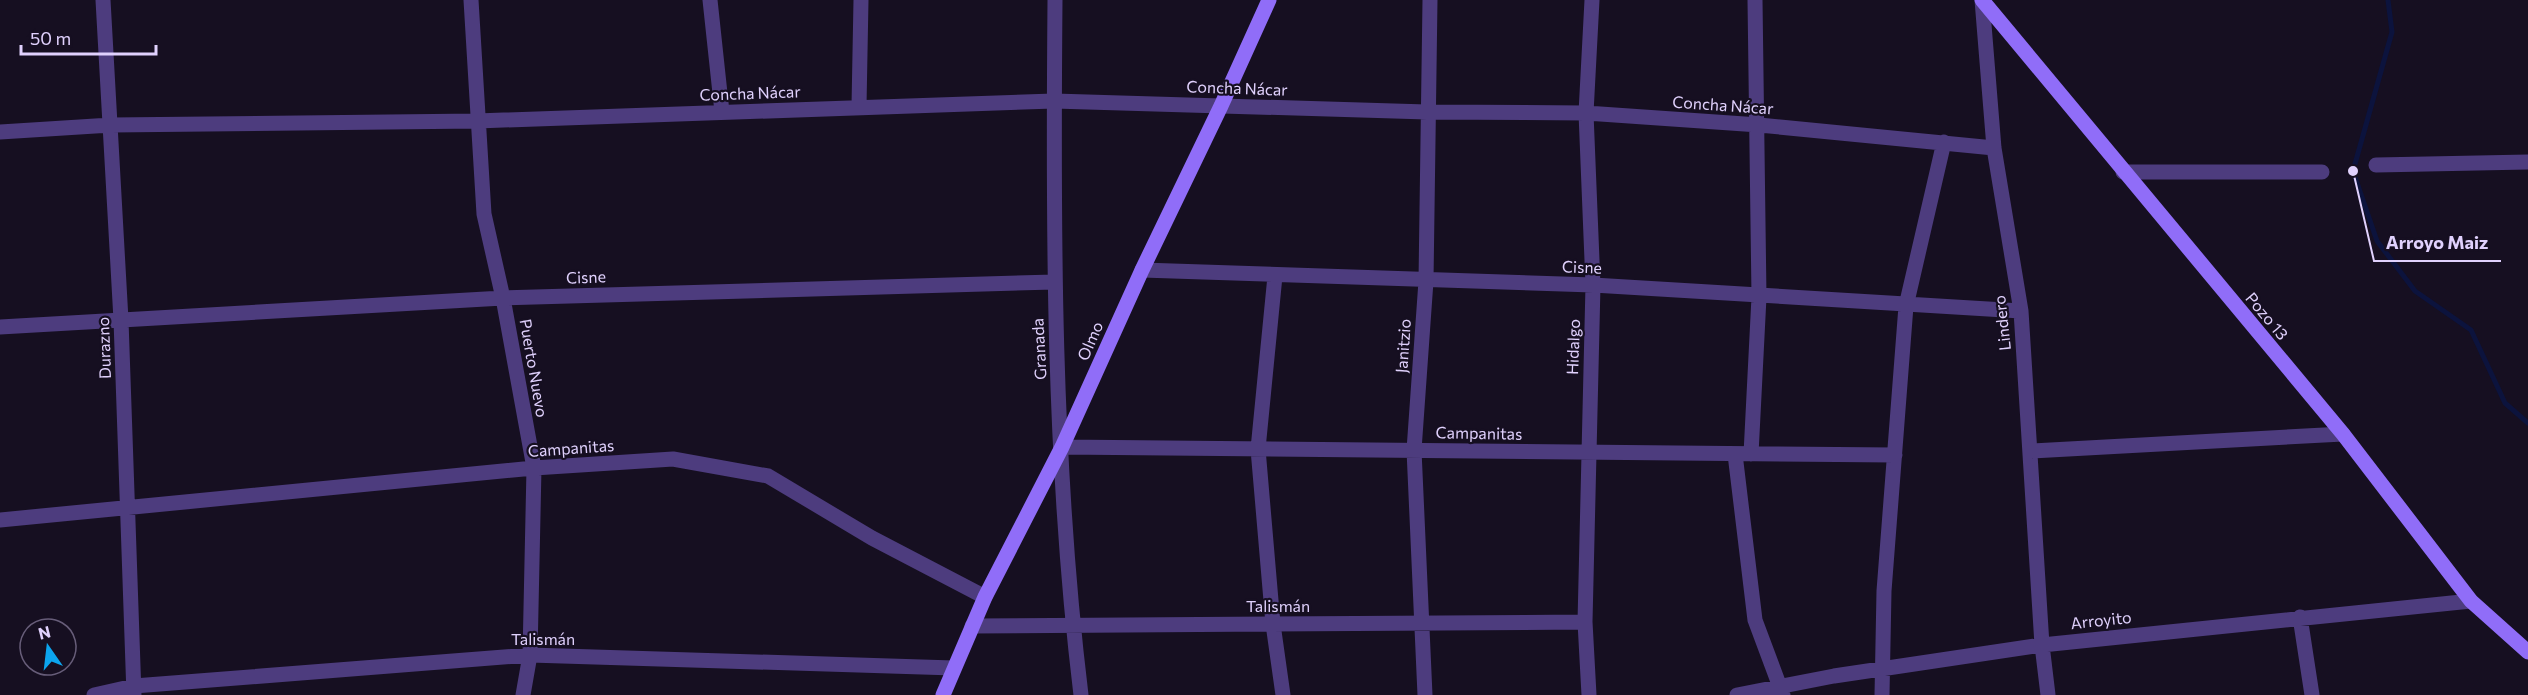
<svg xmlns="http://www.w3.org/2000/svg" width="2528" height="695" font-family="Commissioner,sans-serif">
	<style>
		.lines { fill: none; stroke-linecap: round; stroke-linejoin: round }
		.stream { stroke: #0c133d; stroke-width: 5 }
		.street { stroke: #4d3c7e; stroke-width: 15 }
		.secondary { stroke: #906df8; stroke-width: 15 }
		.labels { text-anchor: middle; stroke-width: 4.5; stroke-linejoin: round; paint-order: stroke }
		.street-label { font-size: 16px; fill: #e0d1fd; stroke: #160f21 }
		.leader { fill: none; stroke: #e0d1fd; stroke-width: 2 }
		.callout-dot { fill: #e0d1fd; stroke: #160f21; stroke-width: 2 }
		.callout-label { font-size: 18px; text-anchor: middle; font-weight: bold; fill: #e0d1fd; stroke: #160f21; stroke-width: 4.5; stroke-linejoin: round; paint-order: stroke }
	</style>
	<rect width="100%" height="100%" fill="#160f21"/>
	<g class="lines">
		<path class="stream" d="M2388,0L2392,32L2353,171L2377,241L2415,291L2471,330L2505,403L2528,423"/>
		<path class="street" d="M103,0L121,320L134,695
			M471,0L484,214L503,298L534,468L530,655L523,695
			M710,0L722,112
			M1055,0C1053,232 1053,465 1081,695
			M1982,0L1994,148L2021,311L2042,645L2048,695
			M859,106L861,0
			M0,132L111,125L477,121L1054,101L1427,112L1586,113L1759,125L1994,148
			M2376,165L2528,162
			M2123,172H2322
			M1142,270L1593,285L2021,311
			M1275,276L1258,449L1273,624L1283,695
			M0,327L503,298L1054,282
			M1062,447L1895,455
			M2031,451L2343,434
			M1735,454L1755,620L1783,695
			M1751,454L1759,297L1755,0
			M0,520L534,468L673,459L768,476L872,538L985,597
			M2300,617L2312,695
			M972,626L1585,622
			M94,695L134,686L530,655L954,668
			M1425,695L1414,450L1426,281L1430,0
			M1589,695L1585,622L1593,285L1586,113L1592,0
			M1737,695L1834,676L2042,645L2471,601
			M1882,695L1884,591L1906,306L1944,142"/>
		<path class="secondary" d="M1982,0L2343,434L2471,601L2528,652
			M943,695L985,597L1062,447L1142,270L1221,106L1269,0"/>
	</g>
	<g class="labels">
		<g class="street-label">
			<text transform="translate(1237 88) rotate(2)" y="6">Concha Nácar</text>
			<text transform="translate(750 93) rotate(-2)" y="6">Concha Nácar</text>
			<text transform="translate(1723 105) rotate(4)" y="6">Concha Nácar</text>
			<text transform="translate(1582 267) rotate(2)" y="6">Cisne</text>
			<text transform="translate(586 277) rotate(-2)" y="6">Cisne</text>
			<text transform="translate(2267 316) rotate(50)" y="6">Pozo 13</text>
			<text transform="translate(2002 323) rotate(-96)" y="6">Lindero</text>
			<text transform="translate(1090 341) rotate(-66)" y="6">Olmo</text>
			<text transform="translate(1403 346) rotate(-86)" y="6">Janitzio</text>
			<text transform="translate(1573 347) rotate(-88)" y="6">Hidalgo</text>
			<text transform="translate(104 348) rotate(-92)" y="6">Durazno</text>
			<text transform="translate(1039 349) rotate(-93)" y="6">Granada</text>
			<text transform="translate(534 368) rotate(80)" y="6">Puerto Nuevo</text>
			<text transform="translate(1479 433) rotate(1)" y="6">Campanitas</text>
			<text transform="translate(571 448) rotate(-4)" y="6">Campanitas</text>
			<text x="1278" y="612">Talismán</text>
			<text transform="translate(2101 620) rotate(-6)" y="6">Arroyito</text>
			<text x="543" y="645">Talismán</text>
		</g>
	</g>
	<path class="leader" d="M2353 171L2374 261H2501"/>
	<circle class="callout-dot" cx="2353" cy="171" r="6"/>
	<g class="callout-label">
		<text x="2437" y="249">Arroyo Maiz</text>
	</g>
	<g transform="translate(48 647) rotate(346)"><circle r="28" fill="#160f21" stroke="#675d79" stroke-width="1.5"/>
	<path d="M0-4.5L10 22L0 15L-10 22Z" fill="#0ca5ee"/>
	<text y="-9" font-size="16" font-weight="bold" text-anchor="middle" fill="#e0d1fd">N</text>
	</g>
	<path d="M21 45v9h135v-9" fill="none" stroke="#e0d1fd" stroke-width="3"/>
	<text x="30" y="45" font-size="18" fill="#e0d1fd" stroke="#160f21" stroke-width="4.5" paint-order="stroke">50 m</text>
</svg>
